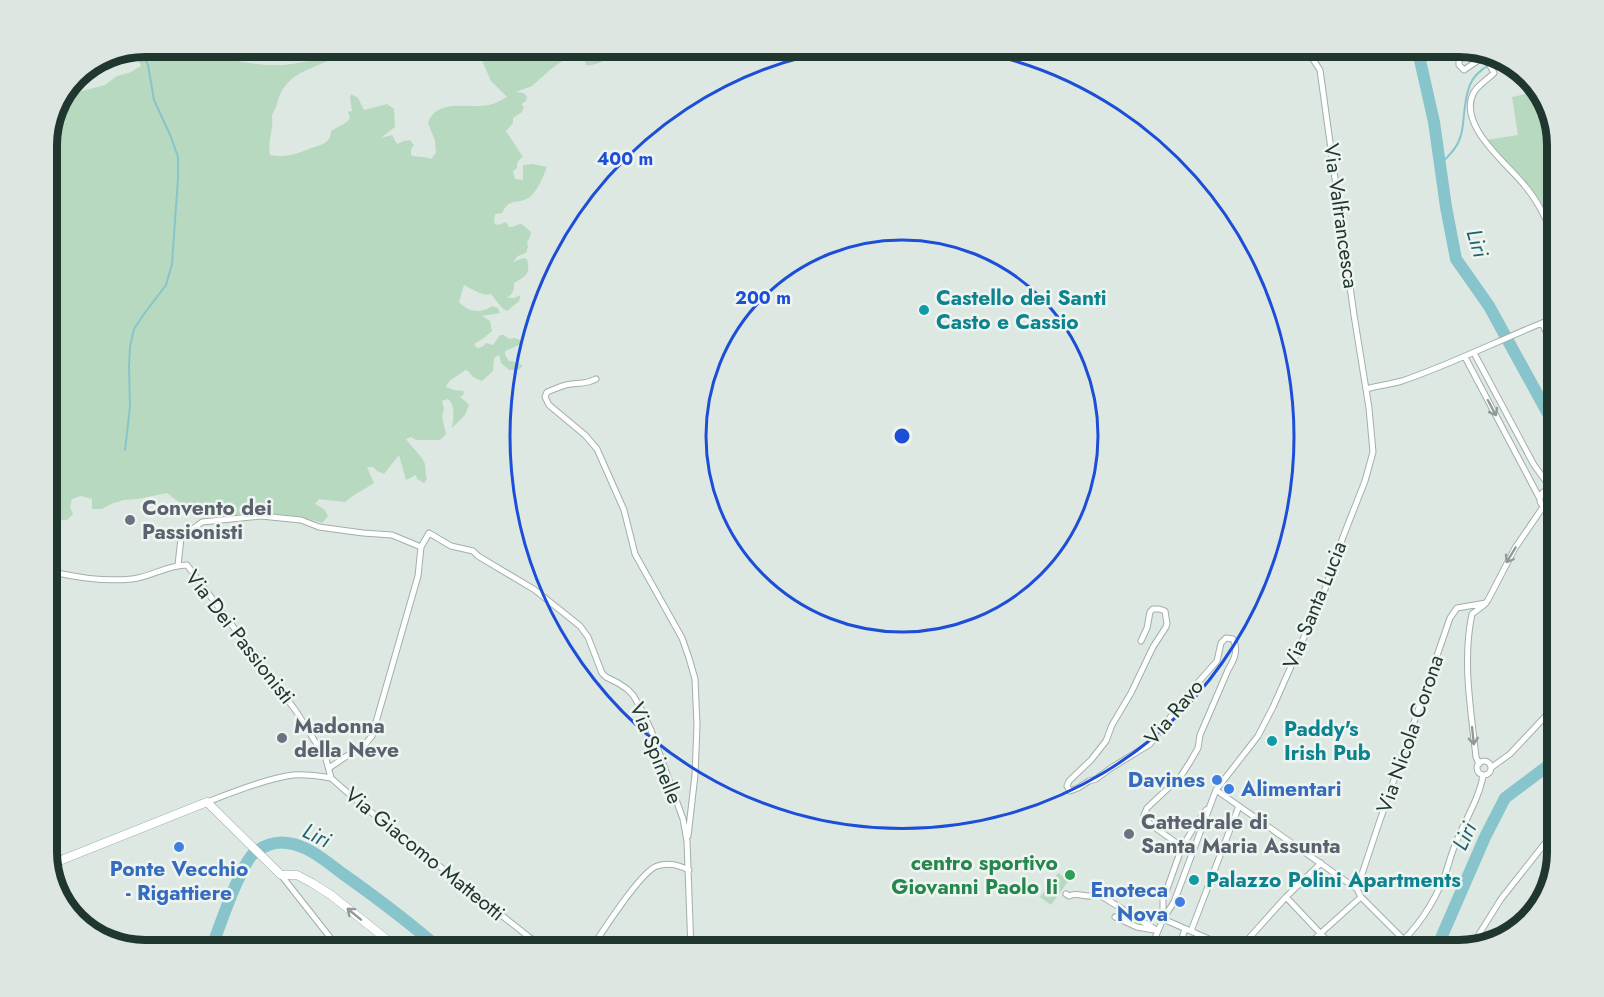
<svg xmlns="http://www.w3.org/2000/svg" width="1604" height="997" font-family="Jost,sans-serif">
	<style>
		.green { fill: #b7d9bf }
		.lines { fill: none; stroke-linecap: round; stroke-linejoin: round }
		.stream { stroke: #88c4cb; stroke-width: 2 }
		.river { stroke: #88c4cb; stroke-width: 12 }
		.street-casing { stroke: #a1afaa; stroke-width: 7 }
		.secondary-casing { stroke: #9eb3ab; stroke-width: 9 }
		.street { stroke: #fff; stroke-width: 5 }
		.secondary { stroke: #fff; stroke-width: 8 }
		.oneway { stroke: #909b98 }
		.ring { fill: none; stroke: #1d4ed8; stroke-width: 3 }
		.culture-dot { fill: #0f9aa8; stroke: #eef5f1; stroke-width: 2 }
		.worship-dot { fill: #6b7280; stroke: #eef5f1; stroke-width: 2 }
		.shop-dot { fill: #3f7fe0; stroke: #eef5f1; stroke-width: 2 }
		.leisure-dot { fill: #2e9e5b; stroke: #eef5f1; stroke-width: 2 }
		.labels { text-anchor: middle; stroke-width: 5; stroke-linejoin: round; paint-order: stroke }
		.street-label { font-size: 21px; fill: #203730; stroke: #eef5f1 }
		.culture-label { font-size: 21px; font-weight: bold; fill: #0d838f; stroke: #eef5f1; text-anchor: start }
		.worship-label { font-size: 21px; font-weight: bold; fill: #5b616d; stroke: #eef5f1; text-anchor: start }
		.shop-label { font-size: 21px; font-weight: bold; fill: #366cbe; stroke: #eef5f1; text-anchor: end }
		.leisure-label { font-size: 21px; font-weight: bold; fill: #27864d; stroke: #eef5f1; text-anchor: end }
		.water-label { font-size: 22px; font-style: italic; fill: #1f646e; stroke: #eef5f1 }
		.rim { fill: none; stroke: #203730; stroke-width: 8 }
		.centre { fill: #1d4ed8; stroke: #eef5f1; stroke-width: 3 }
		.ring-label { font-size: 18px; text-anchor: middle; font-weight: bold; fill: #1d4ed8; stroke: #eef5f1; stroke-width: 5; stroke-linejoin: round; paint-order: stroke }
	</style>
	<rect width="100%" height="100%" fill="#dee8e3"/>
	<path class="green" d="M145,47H170L175,54L182,58L191,52C219,56 246,65 274,65C294,66 310,58 330,60C306,71 284,75 277,104C276,108 272,113 272,117C272,120 273,123 272,127C271,136 268,145 270,155C286,158 297,154 311,148C321,145 331,143 331,131L347,122L350,118L348,112L352,111L350,98L351,94L358,98L364,110L387,104L394,109L395,127L381,138L392,135L397,144L404,141L410,140L414,145L411,149V155C419,158 425,156 431,159L436,153L435,141L428,123C436,98 469,109 489,105C495,104 501,100 507,97L491,81L476,47H619C612,56 598,67 586,65L584,57L587,49L581,48L551,69L532,86L516,92L523,93L527,96L526,101L521,104L524,107L522,112L513,118V123L506,131L523,157C518,160 517,162 517,168L513,171L515,179L523,180V165L532,164L547,167C543,177 538,190 530,197C518,206 510,196 502,213L495,214L494,223L498,225L506,222L509,227H512L520,224L523,225L531,232L530,237L527,242L528,247L526,253L518,256L513,262L523,258L527,259C531,274 526,276 514,283C515,290 512,295 507,298H514L521,295L519,301L507,311L502,308L491,294C482,297 473,289 464,285L459,302C468,312 481,314 492,306L498,308L500,313L482,316L490,321L492,331L481,340L474,344L477,348L482,347L486,343L493,345L500,335H504L509,339L515,338L520,340L521,344L505,351V355L509,361L517,362L523,366L518,370H509L501,363L499,355L494,358L493,371L482,381L473,377L468,371L465,370C459,376 449,378 446,387L454,390L463,391L464,394L460,397L464,400L469,405L465,415L452,428C453,418 456,406 448,399L442,401L444,409L442,417L446,434L440,440H416L411,437L406,439C411,447 422,455 425,464C426,469 425,474 427,479L424,483L417,479L416,475L406,480L399,455L384,474L377,471L373,467H367L374,483C364,490 354,494 345,502L319,499L315,504L324,509L328,516L322,523C299,515 273,513 249,514C231,514 215,520 198,513C186,509 176,500 167,493L138,499L124,500L111,504L102,509H92V499L81,496L72,499L70,507L73,514L67,520L47,521V139L72,82L78,92L105,85L117,76L129,73L141,66L134,51Z
		M1527,79L1544,96L1557,139V227L1552,228L1530,187L1486,140L1518,135L1512,97L1530,93Z
		M1058,873L1069,880L1051,905L1040,897Z
		M1195,935L1229,950H1183L1187,938Z"/>
	<g class="lines">
		<path class="stream" d="M1440,165C1447,157 1457,149 1460,138C1463,131 1463,122 1464,114C1468,80 1471,75 1500,58
			M125,450L130,407L129,366L130,347L134,329L144,314L166,285L172,264L178,178V157L171,137L154,100L148,65L140,49"/>
		<path class="river" d="M1417,47L1434,122L1446,207L1456,259L1489,306L1557,430
			M211,950C219,927 227,904 237,882C242,872 246,861 253,854C262,846 275,841 287,843C308,845 327,862 343,874C377,898 410,923 441,950
			M1434,950L1438,945L1485,837L1505,798L1557,759"/>
		<g class="street-casing">
			<path id="street" d="M1459,47V65L1464,70L1486,55
				M1485,56L1494,73C1488,79 1479,84 1474,92C1456,125 1508,164 1525,186C1539,202 1548,224 1557,243
				M1542,323L1557,355
				M1474,353L1534,465L1553,491
				M1465,357L1540,499
				M596,379C587,384 581,383 571,384C562,385 555,389 547,392L545,397L549,405L585,435L597,449L624,510L635,554L682,638L689,658L695,679L697,725L695,775L688,836
				M1366,389C1378,386 1391,384 1402,381C1455,363 1505,337 1557,317
				M1557,495C1542,479 1530,509 1552,508L1557,503
				M421,547L429,533L451,546L473,551L478,556L535,590L580,626L588,637L602,673L606,677L618,683L627,689L633,695L641,709L651,730L683,819L687,841L691,950
				M178,565L181,538L202,522L261,516L301,520L319,527L363,533L392,535L421,547L418,576L372,736L366,743L329,768
				M47,571C76,577 101,582 132,579C151,577 167,565 187,565L296,711L326,759L331,778
				M1141,641L1147,628L1150,612L1153,609H1159L1165,611L1167,624L1166,627L1153,647L1131,693L1112,725L1106,741L1091,760L1069,781L1067,786L1070,791L1078,788L1089,781L1096,779L1111,768L1150,744L1187,695L1217,661L1221,643L1226,638L1233,639C1239,650 1234,660 1228,670L1200,735L1198,748L1190,762L1181,776L1147,808L1144,815L1150,824L1182,847
				M1477 768a7 7 0 1 1 14 0a7 7 0 1 1-14 0Z
				M1479,764L1476,757C1471,710 1462,661 1472,614L1484,605L1488,600L1515,548L1543,507
				M1492,767L1510,754L1557,704
				M331,778L357,801L529,937L549,950
				M1216,790L1357,889L1361,897L1414,950
				M207,802C231,793 268,778 293,775C306,774 319,776 331,778
				M281,875L340,950
				M1357,889L1378,826L1450,618L1457,608L1486,603
				M1066,894L1069,896C1079,891 1087,900 1098,894L1158,931
				M1286,897L1336,950
				M1115,917L1137,927L1154,930
				M1163,919V900L1182,847L1198,821L1206,810
				M1163,919L1225,946H1242L1250,950
				M1191,931L1239,806
				M1105,940L1132,950
				M1242,946L1286,897L1321,863
				M1471,947L1501,899L1557,828
				M590,950C602,933 640,872 657,866C668,862 678,865 689,870
				M1097,950H1098
				M1150,950L1163,919L1174,902L1216,790L1258,736L1273,707L1324,592L1343,537L1365,481L1373,452L1369,408L1354,315L1320,70L1305,47
				M1178,950L1185,929
				M1302,950L1361,897
				M1393,950C1416,930 1434,903 1445,875C1449,863 1452,851 1457,840C1466,819 1479,798 1483,776"/>
		</g>
		<g class="secondary-casing">
			<path id="secondary" d="M49,865L207,802L281,875H297L312,883L331,895L400,950"/>
		</g>
		<use href="#street" class="street"/>
		<use href="#secondary" class="secondary"/>
	</g>
	<defs><path id="oneway-shaft" d="M-6 0H5M1.5-3L5.5 0L1.5 3" fill="none" stroke-width="1.6" stroke-linecap="round" stroke-linejoin="round" transform="scale(1.5)"/></defs>
	<g class="oneway">
		<use href="#oneway-shaft" transform="translate(1492 408) rotate(62)"/>
		<use href="#oneway-shaft" transform="translate(1511 555) rotate(121)"/>
		<use href="#oneway-shaft" transform="translate(1473 736) rotate(84)"/>
		<use href="#oneway-shaft" transform="translate(354 914) rotate(-141)"/>
	</g>
	<g class="ring">
		<circle cx="902" cy="436" r="196"/>
		<path d="M946 47A392 392 0 1 1 858 47"/>
	</g>
	<g class="culture-dot">
		<circle cx="924" cy="310" r="6"/>
		<circle cx="1272" cy="741" r="6"/>
		<circle cx="1194" cy="880" r="6"/>
	</g>
	<g class="worship-dot">
		<circle cx="130" cy="520" r="6"/>
		<circle cx="282" cy="738" r="6"/>
		<circle cx="1129" cy="834" r="6"/>
	</g>
	<g class="shop-dot">
		<circle cx="1217" cy="780" r="6"/>
		<circle cx="1229" cy="789" r="6"/>
		<circle cx="179" cy="847" r="6"/>
		<circle cx="1180" cy="902" r="6"/>
	</g>
	<circle class="leisure-dot" cx="1070" cy="875" r="6"/>
	<g class="labels">
		<g class="street-label">
			<text transform="translate(1341 216) rotate(82)" y="7">Via Valfrancesca</text>
			<text transform="translate(1315 605) rotate(-68)" y="7">Via Santa Lucia</text>
			<text transform="translate(240 637) rotate(52)" y="7">Via Dei Passionisti</text>
			<text transform="translate(1174 712) rotate(-50)" y="7">Via Ravo</text>
			<text transform="translate(1410 734) rotate(-71)" y="7">Via Nicola Corona</text>
			<text transform="translate(656 753) rotate(68)" y="7">Via Spinelle</text>
			<text transform="translate(425 854) rotate(39)" y="7">Via Giacomo Matteotti</text>
		</g>
		<g class="culture-label">
			<text x="936" y="305">Castello dei Santi<tspan x="936" dy="24">Casto e Cassio</tspan></text>
			<text x="1284" y="736">Paddy's<tspan x="1284" dy="24">Irish Pub</tspan></text>
			<text x="1206" y="887">Palazzo Polini Apartments</text>
		</g>
		<g class="worship-label">
			<text x="142" y="515">Convento dei<tspan x="142" dy="24">Passionisti</tspan></text>
			<text x="294" y="733">Madonna<tspan x="294" dy="24">della Neve</tspan></text>
			<text x="1141" y="829">Cattedrale di<tspan x="1141" dy="24">Santa Maria Assunta</tspan></text>
		</g>
		<g class="shop-label">
			<text x="1205" y="787">Davines</text>
			<text x="1241" y="796" text-anchor="start">Alimentari</text>
			<text x="179" y="876" text-anchor="middle">Ponte Vecchio<tspan x="179" dy="24">- Rigattiere</tspan></text>
			<text x="1168" y="897">Enoteca<tspan x="1168" dy="24">Nova</tspan></text>
		</g>
		<g class="leisure-label">
			<text x="1058" y="870">centro sportivo<tspan x="1058" dy="24">Giovanni Paolo Ii</tspan></text>
		</g>
		<g class="water-label">
			<text transform="translate(1478 243) rotate(73)" y="8">Liri</text>
			<text transform="translate(317 835) rotate(26)" y="8">Liri</text>
			<text transform="translate(1464 836) rotate(-65)" y="8">Liri</text>
		</g>
	</g>
	<path d="M0 0H1604V997H0ZM145 57H1459A88 88 0 0 1 1547 145V852A88 88 0 0 1 1459 940H145A88 88 0 0 1 57 852V145A88 88 0 0 1 145 57Z" fill="#dee6e2" fill-rule="evenodd"/>
	<path class="rim" d="M145 57H1459A88 88 0 0 1 1547 145V852A88 88 0 0 1 1459 940H145A88 88 0 0 1 57 852V145A88 88 0 0 1 145 57Z"/>
	<circle cx="902" cy="436" r="9" class="centre"/>
	<g class="ring-label">
		<text x="625" y="165">400 m</text>
		<text x="763" y="304">200 m</text>
	</g>
</svg>
